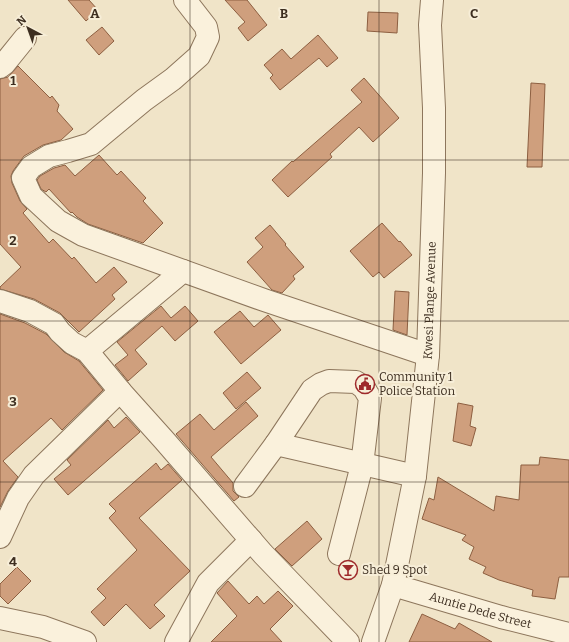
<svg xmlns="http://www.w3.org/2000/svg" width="569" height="642" font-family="Bitter,serif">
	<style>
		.building { fill: #cf9f7d; stroke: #8d5f41 }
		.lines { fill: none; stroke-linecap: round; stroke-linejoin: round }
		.minor-casing { stroke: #8d765c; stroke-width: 24 }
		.minor { stroke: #faf1dc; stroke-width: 22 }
		.grid { fill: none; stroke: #3d2e20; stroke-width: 1; stroke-opacity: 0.55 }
		.labels { text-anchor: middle; stroke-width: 4; stroke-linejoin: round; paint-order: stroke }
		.street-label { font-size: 12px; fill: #3d2e20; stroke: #f7eed8 }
		.poi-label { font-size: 12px; fill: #3d2e20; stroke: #f7eed8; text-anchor: start }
		.grid-label { font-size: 13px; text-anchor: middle; font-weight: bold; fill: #3d2e20; stroke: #f7eed8; stroke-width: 4; stroke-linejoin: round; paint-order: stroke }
	</style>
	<rect width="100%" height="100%" fill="#f0e4c8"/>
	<path class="building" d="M68,0H89L98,10L86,21Z
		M225,0H247L267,25L248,41L238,28L245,22Z
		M368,12L398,13L397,33L367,31Z
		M102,27L114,41L99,55L86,40Z
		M318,35L338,58L327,67L319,58L280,90L270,78L273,75L264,65L282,49L291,59Z
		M18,66L50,98L52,96L59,105L57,111L73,129L61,140L43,145L24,156L13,171L11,176L12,183L20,201L27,209L23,213L49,243L53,239L72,259L74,257L96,283L114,267L127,282L112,295L115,299L79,332L60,313L34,299L0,289V287L21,267L0,244V79L8,77Z
		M364,78L399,118L373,142L359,127L330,154L332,157L288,197L272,180L292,161L293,162L362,102L351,90Z
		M531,83L545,84L542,167H527Z
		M99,155L117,175L121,171L146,198L143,201L163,223L143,243L88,224L77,217L72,212L71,213L49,189L46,192L41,189L37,180L40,176L54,168L65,165L75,176Z
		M382,223L399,242L400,241L412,255L384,278L379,272L373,277L350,251Z
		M270,225L286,244L285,245L304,267L293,276L295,279L282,293L272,290L247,262L263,247L255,238Z
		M395,291L409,292L407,335L393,330Z
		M161,306L171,318L185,306L198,321L175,341L162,326L135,350L147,364L128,381L115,365L128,355L117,342Z
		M240,311L254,327L268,315L281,330L241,364L214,332Z
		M0,314L25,323L46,334L64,352L79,361L103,390L62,430L51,418L3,461L18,477L8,491L0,507Z
		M247,372L261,388L236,409L223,393Z
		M246,402L258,416L211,457L233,483V491L239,497L234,501L176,434L200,414L214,430Z
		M458,403L473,406L470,426L476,428L471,446L453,441Z
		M126,417L140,432L68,495L54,479L71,465L67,460L108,420L114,428Z
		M540,457L569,460V577H559L555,599L532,596L533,590L499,580L483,573L486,567L469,559L474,547L462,540L466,535L422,519L429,498L434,500L438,477L494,511L496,496L519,500L521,465H539Z
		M156,463L161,470L168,464L182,480L139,518L190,571L154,605L165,616L150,629L126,604L104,626L91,612L106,598L97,589L137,550L109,518L116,511L109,504Z
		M307,521L322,539L292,566L275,549Z
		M17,567L31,581L8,604L0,596V584Z
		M228,581L249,604L257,596L264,604L278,591L293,606L270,629L282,642H211L237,616L217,593Z
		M422,614L455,629L459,623L492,642H409Z"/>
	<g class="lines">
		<g class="minor-casing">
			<g id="minor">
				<path d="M185,0L206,27L208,37L199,56L173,79L144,100L91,144L68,151L49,156L31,167L23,178L31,196L58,221L83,235L264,300L428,355"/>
				<path d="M0,67L4,64L25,38"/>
				<path d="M0,301L30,311L54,324L60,332L72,343L87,351L120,391L164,440L263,554L348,642"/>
				<path d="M87,351L183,271"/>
				<path d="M276,444L415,476"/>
				<path d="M245,486L276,444L312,390L321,384L329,381L356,382L364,388L370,398L362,465L339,554"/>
				<path d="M0,537L18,498L34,475L120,391"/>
				<path id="s1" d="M393,585L501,617L569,634"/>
				<path d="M0,618L43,627L85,642"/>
				<path d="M176,642L208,583L251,540"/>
				<path id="s2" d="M373,642L393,585L415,476L428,355L434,173V108L430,25L432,0"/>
			</g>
		</g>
		<use href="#minor" class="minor"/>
	</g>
	<path class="grid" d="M190,0V642M379,0V642M0,160H569M0,321H569M0,482H569"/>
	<defs>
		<g id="civic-ring" transform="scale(1)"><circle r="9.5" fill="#f7eed8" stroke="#9e2a2b" stroke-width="1.5"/><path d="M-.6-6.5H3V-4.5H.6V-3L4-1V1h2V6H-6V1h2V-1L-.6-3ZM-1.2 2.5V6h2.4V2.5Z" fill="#9e2a2b"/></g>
		<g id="bar-ring" transform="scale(1)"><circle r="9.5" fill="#f7eed8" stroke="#9e2a2b" stroke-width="1.5"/><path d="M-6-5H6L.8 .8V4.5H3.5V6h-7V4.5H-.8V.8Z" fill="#9e2a2b"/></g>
	</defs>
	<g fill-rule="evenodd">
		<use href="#civic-ring" x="365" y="384"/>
		<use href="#bar-ring" x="348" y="570"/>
	</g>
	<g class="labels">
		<g class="street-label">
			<text dy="4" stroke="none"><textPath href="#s2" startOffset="348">Kwesi Plange Avenue</textPath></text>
			<text dy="4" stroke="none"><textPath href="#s1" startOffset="91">Auntie Dede Street</textPath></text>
		</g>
		<g class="poi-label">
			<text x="379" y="381">Community 1<tspan x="379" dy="14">Police Station</tspan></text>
			<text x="362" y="574">Shed 9 Spot</text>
		</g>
	</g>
	<g class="grid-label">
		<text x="95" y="18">A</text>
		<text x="284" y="18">B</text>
		<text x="474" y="18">C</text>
		<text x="13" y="85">1</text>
		<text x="13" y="245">2</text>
		<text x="13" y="406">3</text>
		<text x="13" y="566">4</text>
	</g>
	<g transform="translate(28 28) rotate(319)" stroke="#f7eed8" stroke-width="3" paint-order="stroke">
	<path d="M0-3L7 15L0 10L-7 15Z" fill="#3d2e20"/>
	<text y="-6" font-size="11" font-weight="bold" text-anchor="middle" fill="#3d2e20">N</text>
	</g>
</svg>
